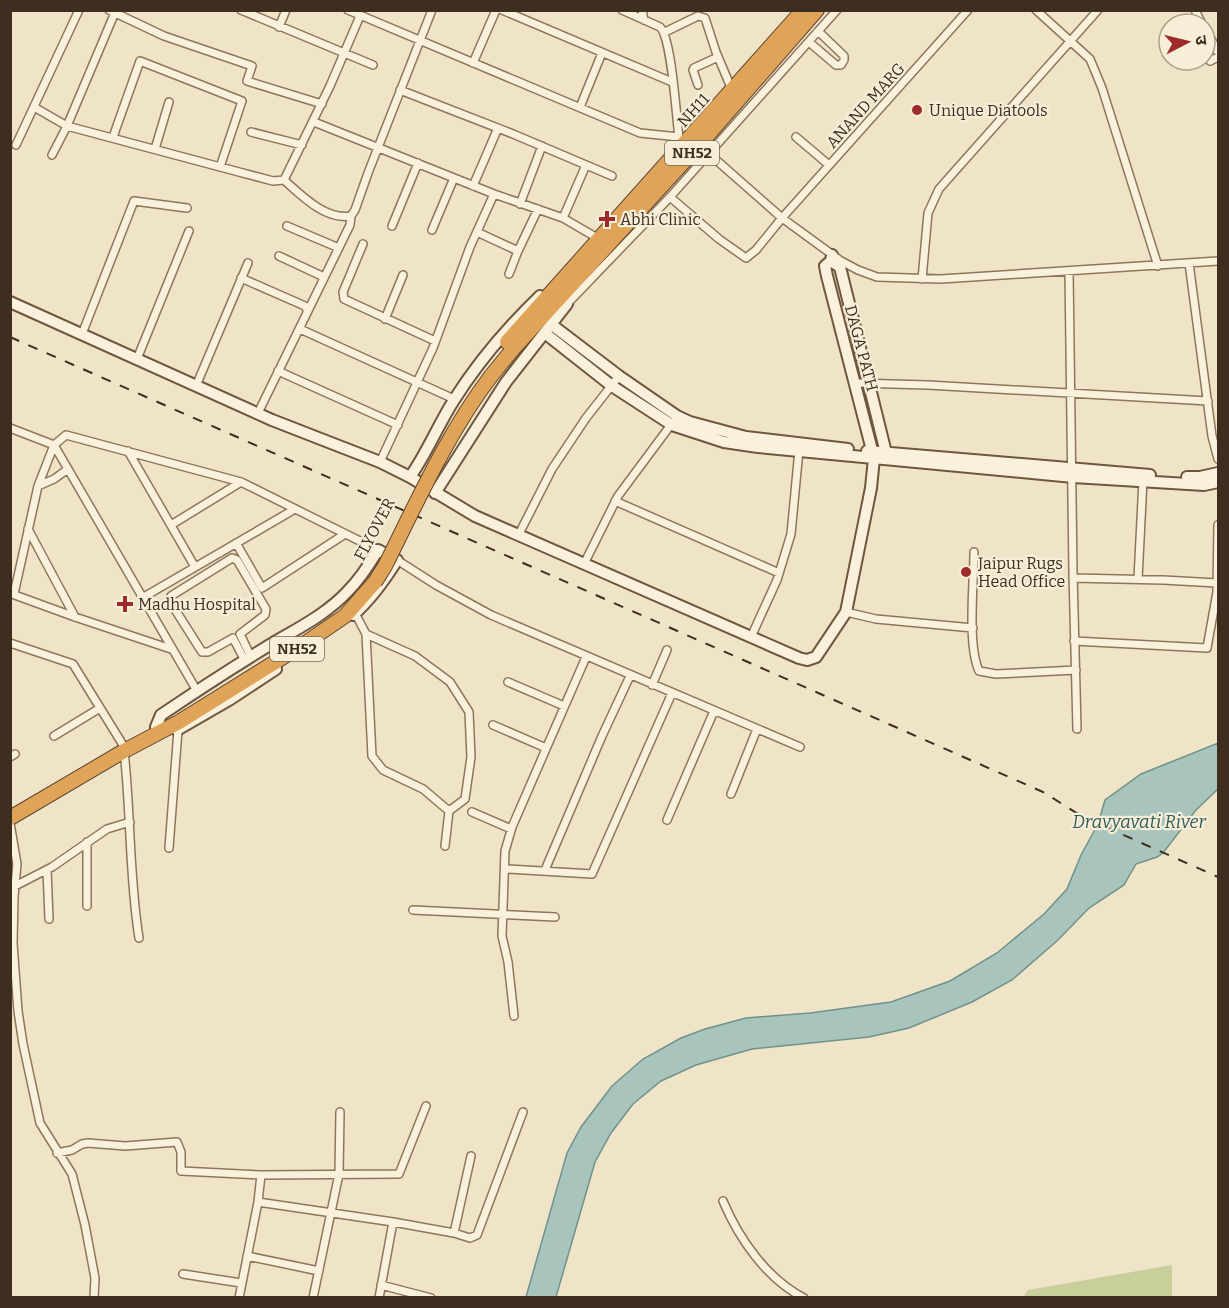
<svg xmlns="http://www.w3.org/2000/svg" width="1229" height="1308" font-family="Bitter,'Noto Sans Devanagari',serif">
	<style>
		.green { fill: #c9cf9b }
		.water { fill: #a9c4bc; stroke: #6f938a; stroke-width: 1.5 }
		.lines { fill: none; stroke-linecap: round; stroke-linejoin: round }
		.street-casing { stroke: #8d765c; stroke-width: 10 }
		.secondary-casing { stroke: #6f573f; stroke-width: 14 }
		.highway-casing { stroke: #5b4430; stroke-width: 16 }
		.street { stroke: #faf1dc; stroke-width: 7 }
		.secondary { stroke: #faf1dc; stroke-width: 10 }
		.highway { stroke: #e0a458; stroke-width: 14 }
		.rail { stroke: #3d2e20; stroke-width: 2; stroke-dasharray: 10 10; stroke-linecap: butt }
		.highway-bridge-casing { stroke: #5b4430; stroke-width: 16; stroke-linecap: butt }
		.highway-bridge { stroke: #e0a458; stroke-width: 14 }
		.poi-dot { fill: #9e2a2b; stroke: #f7eed8; stroke-width: 2 }
		.labels { text-anchor: middle; stroke-width: 4.5; stroke-linejoin: round; paint-order: stroke }
		.shield { fill: #f7eed8; stroke: #756857; stroke-width: 1.5 }
		.shield-label { font-size: 15px; font-weight: bold; fill: #3d2e20 }
		.street-label { font-size: 16px; fill: #3d2e20; stroke: #f7eed8 }
		.poi-label { font-size: 16px; fill: #3d2e20; stroke: #f7eed8; text-anchor: start }
		.water-label { font-size: 18px; font-style: italic; fill: #2f5d5a; stroke: #f7eed8 }
	</style>
	<rect width="100%" height="100%" fill="#f0e4c8"/>
	<path class="green" d="M1172,1265V1297H1023L1028,1290Z"/>
	<path class="water" d="M1218,743V789L1196,810L1163,853L1157,857L1136,864L1124,885L1089,908L1058,940L1012,980L972,1002L909,1028L869,1037L752,1049L696,1065L661,1081L633,1104L611,1133L595,1162L556,1297H526L567,1153L581,1127L612,1086L643,1059L681,1038L705,1029L746,1018L810,1013L891,1002L950,981L997,953L1044,914L1067,889L1081,855L1098,824L1105,800L1141,774Z"/>
	<g class="lines">
		<g class="street-casing">
			<path id="street" d="M109,10L164,36L252,66L247,81L322,104
				M241,10L373,65
				M348,10L640,133L679,137L687,140
				M502,10L672,82
				M622,10L660,27C672,39 676,116 679,137
				M642,10L644,20
				M1036,10L1090,59L1102,88L1158,266
				M1195,10L1202,24
				M279,27L286,10
				M1205,28L1218,52
				M665,32L698,16L705,18L716,52L732,90
				M809,42L836,65H841L844,60V56L818,31
				M1210,61L1218,57
				M473,63L496,10
				M698,85L693,70L694,68L718,57
				M400,90L513,134L612,176
				M34,107L67,126L239,172L273,181L284,180L330,86L360,16
				M580,107L602,53
				M314,122L494,194L563,218L599,239
				M251,132L302,145
				M113,137L140,61L242,101L220,167
				M796,137L829,165
				M698,144L782,218L841,261L858,270L877,277L941,279L1218,261
				M16,145L79,10
				M155,149L169,102
				M52,155L67,126L116,10
				M284,180C302,196 325,220 351,216L355,210L368,173L432,10
				M473,186L498,128
				M670,197L719,239L746,258L756,250L782,218L968,10
				M520,204L542,146
				M563,218L586,165
				M287,226L339,248
				M392,226L418,163
				M432,230L454,178
				M477,232L518,251L538,209
				M363,244L343,292L344,299L435,341
				M279,256L324,277
				M1189,263L1212,436L1218,459
				M1069,271L1073,573L1077,729
				M509,274L518,251
				M241,278L305,306L307,310
				M922,279L928,213L939,189L1098,10
				M567,304L670,197L837,10
				M385,319L403,275
				M300,329L454,399
				M82,334L134,201L187,208
				M137,359L189,231
				M278,371L398,425
				M855,383L928,385L1208,401
				M196,386L248,263
				M258,413L350,225L351,216
				M10,428L54,445L197,691
				M128,451L195,567
				M380,462L433,348L470,247L494,194
				M38,486L54,479L68,469
				M615,501L779,573
				M171,525L241,482
				M28,529L75,617
				M518,536L552,469L586,418L619,376
				M236,543L262,588L345,534
				M974,552C974,583 967,644 979,671L996,674L1076,670
				M397,560L436,585L491,615L800,747
				M584,564L618,496L673,422
				M1073,578L1163,580L1217,583
				M1138,579L1143,480
				M12,594L75,617L171,649
				M14,594L38,486L54,445L66,435L241,482L378,550
				M142,598L295,509
				M846,612L876,619L973,628
				M355,613L366,634L415,656L450,682L469,712L471,757L465,799L449,811L423,789L383,770L372,756L366,634
				M751,637L777,580L791,534L799,450
				M1074,641L1207,648L1217,592L1218,525
				M10,643L73,664L123,745
				M245,661L233,638L208,652H202L169,600L171,596L232,558L237,560L266,609L265,615L240,634L251,657
				M508,682L564,706
				M652,685L667,650
				M493,725L546,748
				M54,736L100,708
				M124,751C131,813 129,876 139,938
				M10,757L15,754
				M731,794L757,729
				M472,812L511,829
				M667,820L714,711
				M10,823L17,864L14,897L13,943L18,1011L23,1044L40,1123L72,1174L85,1225L95,1278L94,1298
				M87,842V906
				M445,846L449,811
				M169,848L178,730
				M506,869L592,874L672,693
				M47,870L49,919
				M545,870L602,736L630,676
				M15,886L52,867L107,829L130,822
				M413,910L555,917
				M514,1016L508,962L502,936L505,851L512,827L586,657
				M57,1153L72,1150L82,1144L88,1143L125,1146L177,1142L181,1152V1171L261,1175
				M723,1201C739,1239 767,1279 804,1298
				M258,1202L261,1175L399,1174L426,1106
				M454,1233L471,1156
				M247,1256L319,1271
				M183,1274L241,1283
				M381,1285L431,1298
				M239,1298L258,1202L393,1222
				M313,1298L339,1174L340,1112
				M379,1298L393,1222L454,1233L470,1238L477,1235L523,1112"/>
		</g>
		<g class="secondary-casing">
			<path id="secondary" d="M831,261L840,267L887,457
				M10,302L272,420L380,462L410,477L475,516L799,658L807,660L816,657L846,612L871,488L874,458L827,276L825,266L831,261L832,255
				M552,325L619,376L677,416L690,422L746,437L848,449
				M546,334L612,386L672,425L724,442L758,447L1073,477L1204,485L1218,482
				M867,451L1150,475
				M410,477C427,453 438,425 454,400C478,362 508,327 540,296
				M1187,477H1200L1218,473
				M435,493L506,382L567,304L564,294
				M156,727L161,715C198,690 235,666 273,643C299,628 328,613 348,591C360,579 369,565 378,550L397,560C384,581 371,599 353,615
				M177,730L229,700L276,669"/>
		</g>
		<g class="highway-casing">
			<path id="highway" d="M507,342L803,10
				M491,376L513,349L700,144L817,10
				M10,818L124,751L179,722L304,644L345,616L375,582"/>
		</g>
		<use href="#street" class="street"/>
		<use href="#secondary" class="secondary"/>
		<use href="#highway" class="highway"/>
		<path class="rail" d="M10,337L1043,792L1083,817L1218,877"/>
		<g class="highway-bridge-casing">
			<path id="highway-bridge" d="M375,582L385,566C417,502 447,434 491,376"/>
		</g>
		<use href="#highway-bridge" class="highway-bridge"/>
	</g>
	<g class="poi-dot">
		<circle cx="917" cy="110" r="6"/>
		<path d="M604 210h6v6h6v6h-6v6h-6v-6h-6v-6h6z"/>
		<circle cx="966" cy="572" r="6"/>
		<path d="M122 595h6v6h6v6h-6v6h-6v-6h-6v-6h6z"/>
	</g>
	<g class="labels">
		<g class="shield">
			<rect x="665" y="141" width="54" height="24" rx="4.5"/>
			<rect x="270" y="637" width="54" height="24" rx="4.5"/>
		</g>
		<g class="shield-label">
			<text x="692" y="158">NH52</text>
			<text x="297" y="654">NH52</text>
		</g>
		<g class="street-label">
			<text transform="translate(865 105) rotate(-48)" y="6">ANAND MARG</text>
			<text transform="translate(693 110) rotate(-48)" y="6">NH11</text>
			<text transform="translate(862 348) rotate(75)" y="6">DAGA PATH</text>
			<text transform="translate(374 529) rotate(-62)" y="6">FLYOVER</text>
		</g>
		<g class="poi-label">
			<text x="929" y="116">Unique Diatools</text>
			<text x="620" y="225">Abhi Clinic</text>
			<text x="978" y="569">Jaipur Rugs<tspan x="978" dy="18">Head Office</tspan></text>
			<text x="138" y="610">Madhu Hospital</text>
		</g>
		<g class="water-label">
			<text x="1139" y="828">Dravyavati River</text>
		</g>
	</g>
	<rect width="1229" height="1308" fill="none" stroke="#3d2e20" stroke-width="24"/>
	<g transform="translate(1187 42) rotate(83)"><circle r="28" fill="#f7eed8" stroke="#ada18e" stroke-width="1.5"/>
	<path d="M0-4.5L10 22L0 15L-10 22Z" fill="#9e2a2b"/>
	<text y="-9" font-size="16" font-weight="bold" text-anchor="middle" fill="#3d2e20">उ</text>
	</g>
</svg>
